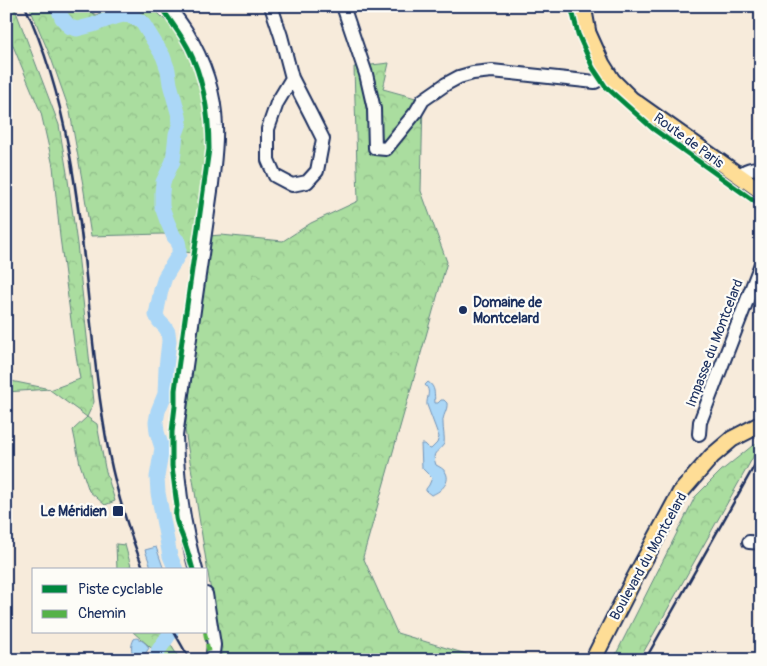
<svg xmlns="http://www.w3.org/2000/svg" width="767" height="666" font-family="Pangolin,sans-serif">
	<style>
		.forest { fill: url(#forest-crowns); stroke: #62867e }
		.water { fill: #abd7f7; stroke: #7194ba }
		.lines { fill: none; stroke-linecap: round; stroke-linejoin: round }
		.river { stroke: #abd7f7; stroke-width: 15 }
		.minor-casing { stroke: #1b2f5e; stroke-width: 16 }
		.major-casing { stroke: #1b2f5e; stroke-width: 19 }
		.minor { stroke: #fdfcf7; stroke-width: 12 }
		.major { stroke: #fedd96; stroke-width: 15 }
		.rail { stroke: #1b2f5e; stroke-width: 2.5 }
		.quiet { stroke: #55b248; stroke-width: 4; stroke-dasharray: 8 4; stroke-linecap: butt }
		.cycleway-casing { stroke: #fdfcf7; stroke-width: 8 }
		.cycleway { stroke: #00873e; stroke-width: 5 }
		.poi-dot { fill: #1b2f5e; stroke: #fdfcf7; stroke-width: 2 }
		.labels { text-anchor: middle; stroke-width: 4.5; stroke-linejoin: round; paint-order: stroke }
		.street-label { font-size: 14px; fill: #1b2f5e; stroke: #fdfcf7 }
		.poi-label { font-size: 14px; font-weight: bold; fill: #1b2f5e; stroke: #fdfcf7; text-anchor: start }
	</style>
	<defs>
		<pattern id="forest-crowns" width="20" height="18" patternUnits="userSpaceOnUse" patternTransform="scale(1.25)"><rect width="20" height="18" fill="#aadd9f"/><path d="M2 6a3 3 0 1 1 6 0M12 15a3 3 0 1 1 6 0" fill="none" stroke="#92be8b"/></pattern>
	</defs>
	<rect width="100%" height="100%" fill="#f7ebdb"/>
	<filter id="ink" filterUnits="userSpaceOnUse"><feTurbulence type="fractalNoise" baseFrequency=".02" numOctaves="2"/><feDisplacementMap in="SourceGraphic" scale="10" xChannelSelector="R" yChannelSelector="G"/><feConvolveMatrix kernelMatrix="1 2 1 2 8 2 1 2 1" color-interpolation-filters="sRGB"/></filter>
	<g filter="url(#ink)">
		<path class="forest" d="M6,6H14L15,9L59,125L67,173L77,244L94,402L87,417L97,424L105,468L115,501L105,505L89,491L80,464L73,430L87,417L50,390L80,379L74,343L60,237L53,166L41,113L6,29Z
			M29,6H81L96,15L114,6H151L173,28L191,60L206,98L216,149L202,254L184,252L180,235L162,234L91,236L83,185L70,112L51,58Z
			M389,63L383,89L423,100L421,191L447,262L363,557L397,633L486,660H222L185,430L209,236L221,235L283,241L311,223L358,201L354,67Z
			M6,380L50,389L6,392Z
			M761,443L639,660H613L695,497L721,471L752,446Z
			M116,544L125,545L132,570H117Z
			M133,632H163L180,660H165Z"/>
		<path class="water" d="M428,382C436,387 434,394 435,403H438L441,400H444L447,403C448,410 442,416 443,423C443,431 445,437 444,444C437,454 431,451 436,465C440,467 444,469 446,473C451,483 439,493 431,495L426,491V489L429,485L432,478L422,468L421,444H424L428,448L431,449L437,443L439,437L427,405C426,398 432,391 425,385Z
			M156,547L164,570H152L145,550Z
			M136,638C141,639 147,644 149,648L141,660H136C131,652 130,647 134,639Z"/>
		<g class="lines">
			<path class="river" d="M57,6L62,18L70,27L77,29L93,25L112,18L123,15L131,16L142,22L163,56L168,70L170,84L179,116L180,123L176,134L173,161L163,182L162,193V207L167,221L174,237L178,241L179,246V254L165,277L161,290L156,315L159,321L165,327L168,332L169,341L166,368L165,394L158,411L156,422L157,432L162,448L157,477L158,493L170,556L176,570
				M157,660L158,651L171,632"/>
			<g class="minor-casing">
				<path id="minor" d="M168,6C174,14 181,23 186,31C203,59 215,93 216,126C217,145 214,164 212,184L176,436C177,481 184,527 196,570
					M271,6L281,36L292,78L311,115L323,139L317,171L307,182L292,185L275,176L268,160V129L277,103L292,78
					M343,6L366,74L374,109L375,148L386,149L416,112L423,100L446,84L459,77L473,73L492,71L595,82L608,75
					M739,176C744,170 754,167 761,169
					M699,434L700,422L761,264
					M749,542L761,543
					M206,594L214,645L213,653"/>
			</g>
			<g class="major-casing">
				<path id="major" d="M583,6L588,33L602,64L612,80L631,99L761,191
					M593,660L633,581L680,493L712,456L732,439L761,424"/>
			</g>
			<use href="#minor" class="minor"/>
			<use href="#major" class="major"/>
			<path class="rail" d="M25,6C90,146 80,305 109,454C117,494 129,532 144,570
				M174,632L190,660
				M645,660L761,454"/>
			<path class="quiet" d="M205,632L210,660"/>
			<g class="cycleway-casing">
				<path id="cycleway" d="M160,6C170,20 180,33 188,48C204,79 209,114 209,149L175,390V406L172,432V466L177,506C173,518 179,527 183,538C187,548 190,559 193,570
					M571,6L578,34L593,68L605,86L652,128L761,206"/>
			</g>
			<use href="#cycleway" class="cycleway"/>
		</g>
	</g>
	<g class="poi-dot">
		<circle cx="463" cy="310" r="5"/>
		<rect x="112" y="505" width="12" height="12" rx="2.5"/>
	</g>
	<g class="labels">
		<g class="street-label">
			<text transform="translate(689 140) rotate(36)" y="5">Route de Paris</text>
			<text transform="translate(714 343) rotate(-69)" y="5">Impasse du Montcelard</text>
			<text transform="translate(648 556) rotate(-61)" y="5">Boulevard du Montcelard</text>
		</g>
		<g class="poi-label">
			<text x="473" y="307">Domaine de<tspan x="473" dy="16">Montcelard</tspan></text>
			<text x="107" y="516" text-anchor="end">Le Méridien</text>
		</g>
	</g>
	<rect width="767" height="666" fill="none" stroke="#fdfcf7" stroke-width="25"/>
	<rect x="12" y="12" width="742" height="641" fill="none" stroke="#1b2f5e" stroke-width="2" filter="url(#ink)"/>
	<rect x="32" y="568" width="175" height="65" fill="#fdfcf7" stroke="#a3aaba"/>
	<rect x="42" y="585" width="25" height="8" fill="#00873e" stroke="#a3aaba"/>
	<text x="78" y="594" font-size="15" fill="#1b2f5e">Piste cyclable</text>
	<rect x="42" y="610" width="25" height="8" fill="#55b248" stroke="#a3aaba"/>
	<text x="78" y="618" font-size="15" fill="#1b2f5e">Chemin</text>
</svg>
